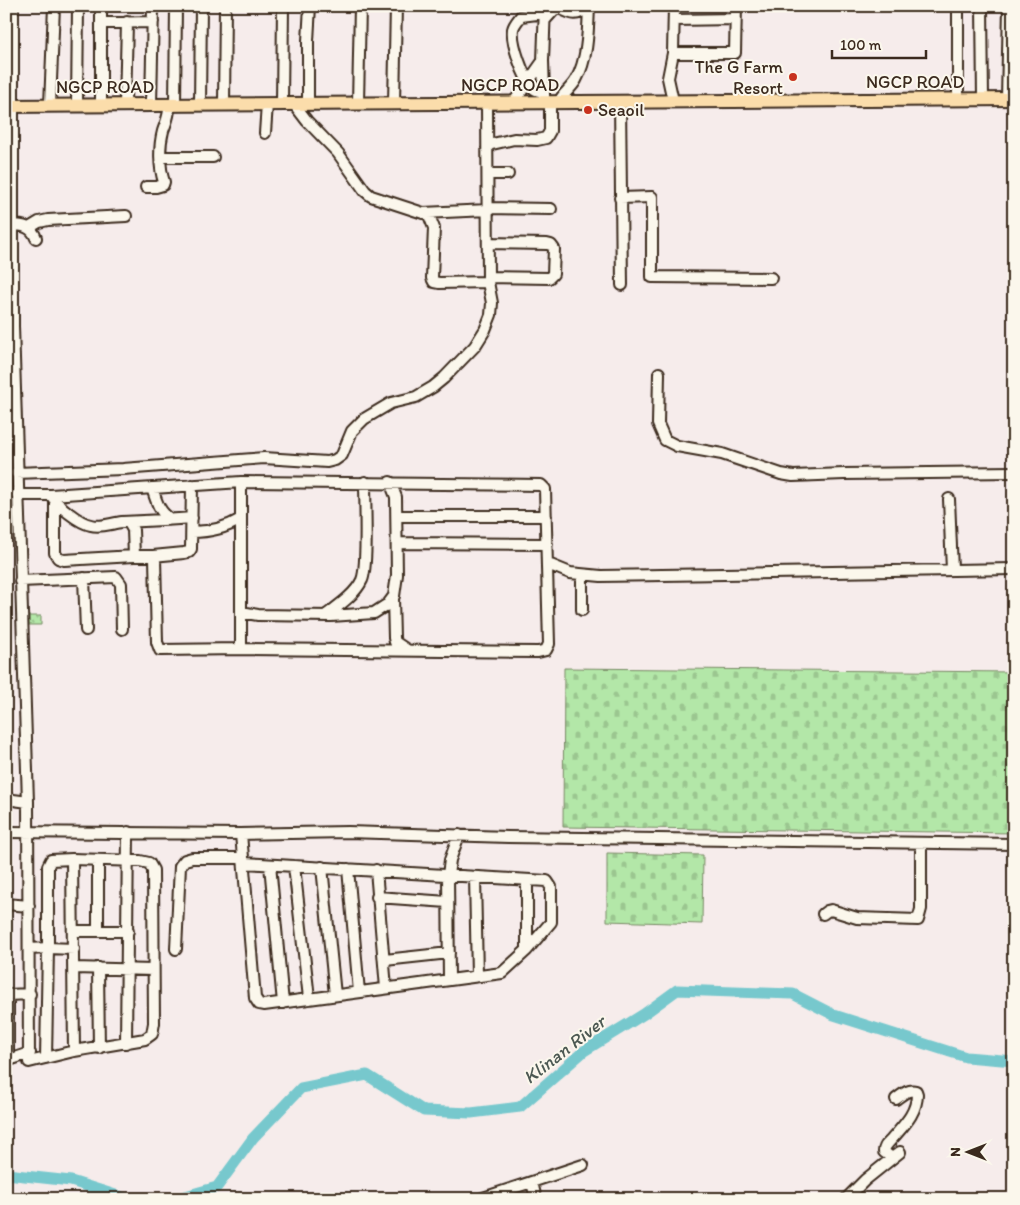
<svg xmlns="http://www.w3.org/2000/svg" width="1020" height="1205" font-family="Itim,sans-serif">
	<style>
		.green { fill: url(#green-dots); stroke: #778863 }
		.cemetery { fill: url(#cemetery-stones); stroke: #778863 }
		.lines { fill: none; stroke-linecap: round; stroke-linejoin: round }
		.river { stroke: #77c8cd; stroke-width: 11 }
		.minor-casing { stroke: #3b2a1e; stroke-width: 14 }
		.major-casing { stroke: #3b2a1e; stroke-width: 16 }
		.minor { stroke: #fbf7ec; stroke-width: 10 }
		.major { stroke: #fbddab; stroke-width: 12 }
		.poi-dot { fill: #c8321e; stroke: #fbf7ec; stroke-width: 2 }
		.labels { text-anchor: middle; stroke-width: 4; stroke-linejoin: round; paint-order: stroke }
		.poi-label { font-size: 18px; fill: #3b2a1e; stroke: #fbf7ec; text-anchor: end }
		.street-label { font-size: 18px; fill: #3b2a1e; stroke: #fbf7ec }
		.water-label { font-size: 19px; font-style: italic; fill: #4d5953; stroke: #fbf7ec }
	</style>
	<defs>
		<pattern id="green-dots" width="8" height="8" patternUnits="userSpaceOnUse" patternTransform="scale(1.25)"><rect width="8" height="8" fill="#b3e7a8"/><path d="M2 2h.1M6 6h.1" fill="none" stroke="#9bc690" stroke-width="1.8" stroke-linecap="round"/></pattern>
		<pattern id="cemetery-stones" width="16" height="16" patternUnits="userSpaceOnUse" patternTransform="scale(1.25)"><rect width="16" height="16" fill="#b3e7a8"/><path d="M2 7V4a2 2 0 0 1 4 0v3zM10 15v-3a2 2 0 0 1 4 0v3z" fill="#9bc690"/></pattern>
	</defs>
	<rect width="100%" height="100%" fill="#f6eceb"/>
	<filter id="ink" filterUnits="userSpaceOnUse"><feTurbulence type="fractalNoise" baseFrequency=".02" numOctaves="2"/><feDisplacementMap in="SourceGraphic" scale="10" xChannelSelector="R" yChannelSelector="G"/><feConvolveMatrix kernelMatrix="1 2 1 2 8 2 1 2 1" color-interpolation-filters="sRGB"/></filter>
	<g filter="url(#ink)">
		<path class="green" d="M29,616H41V625H29Z"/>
		<path class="cemetery" d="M564,668L1014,672V833L563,827Z
			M607,853L703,855L702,924L607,921Z"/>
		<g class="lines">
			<path class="river" d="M6,1174L71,1181L128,1199
				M175,1199L217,1187L253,1138L301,1088L367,1075L424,1111L471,1113L520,1107L584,1051L644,1014L677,990L793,994L834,1015L966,1057L1014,1061"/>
			<g class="minor-casing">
				<path id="minor" d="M13,6V326L28,802L29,1062L74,1051L145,1039L152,1034L154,1023L153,870L149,863L140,861L72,859L51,860L48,866V948L29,949
					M958,6V100
					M982,6L983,99
					M545,20L554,10L559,8C573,15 577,17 589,6
					M674,20L736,19
					M101,23L153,22
					M673,53H735L736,6
					M543,61L544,92
					M1007,99L1009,6
					M673,101L668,78L673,53L674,6
					M514,102L543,61L545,6
					M544,102V92C540,91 536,91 533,88C523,77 511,43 513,29C514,24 518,20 521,16L545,13
					M559,102C563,93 571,89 576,80C588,58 588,31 589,6
					M620,102L622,285
					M358,103L360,6
					M394,103L396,6
					M175,104L176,6
					M200,104L201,6
					M224,104L225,6
					M282,104L283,6
					M294,104L307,121L338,153L365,191L371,196L423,213L488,210
					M308,104V41L310,6
					M50,105L54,6
					M77,105L78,6
					M101,105V6
					M125,105L127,22
					M151,105L153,6
					M265,133L267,104
					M488,145L514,139L537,140L546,138L550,131V102
					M161,157H213
					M488,174H508
					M146,187H156L163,185L164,182C159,167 159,146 163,131C166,122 170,115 169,105
					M620,198L652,197V277L771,278
					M488,208L551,209
					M428,213L434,228L432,278L434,282L439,283L488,282
					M12,225C23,225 32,227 36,238
					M29,228L39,222L48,220L126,216
					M488,243L547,244L551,245L554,249L553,274L549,278L488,277
					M659,373L658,424L665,440L677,446L722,454L781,474L793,476L844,474L1014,472
					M16,473L123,469L264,458L327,462L335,460L342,455L352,431L364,419L391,403L416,397L433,387L444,378L475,346L485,330L491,315L492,303L488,282L487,102
					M152,488C156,500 159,513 171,519
					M17,495H51C57,505 79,523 91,525C101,528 112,523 122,522C145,521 168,520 192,518
					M51,495L241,482L541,485L545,489L549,644L546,650L538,652L241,649V482
					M949,499L952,570
					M55,500V553L58,558L64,560L134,556
					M397,516H546
					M129,523L133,530L134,556H153L155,558L157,642L160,650L241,649
					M192,532C210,532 226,528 241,519
					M397,543L547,544
					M153,556L184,553L189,552L191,549L192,485
					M548,564L570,573L601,576L1014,569
					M582,575V610
					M84,578L86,630
					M20,581L116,577L121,584L122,629
					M393,598L394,638L395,642L407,650
					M241,612L258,615L331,616L374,613L388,604L394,596L397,575L396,497L390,482
					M325,616C338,606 355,595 362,580C368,566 365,501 365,482
					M6,799L28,802
					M6,832L241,834L348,832L508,837L1014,844
					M241,834L255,998L259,1004L264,1005L502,973L527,950L551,922V887L547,881L244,863
					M72,859L74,1051
					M270,865L283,1003
					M294,866L309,998
					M322,867L335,995
					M348,869L359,992
					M376,870L386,988
					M475,877L477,976
					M527,880V950
					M377,897L448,902
					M6,904L29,906
					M823,914L827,911L831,910L857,918L918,920L921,909V844
					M73,931H128
					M98,931V860
					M176,949L180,866L185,860L192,858H243
					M385,960L449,953
					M74,968L153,970
					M98,968L99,1048
					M449,980L448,875L450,860L459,835
					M6,993L8,995V1060
					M8,995L30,994
					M126,1043L128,832
					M46,1058L48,948L74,949
					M6,1061L30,1053
					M892,1158L884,1152C884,1145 888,1144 892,1139C904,1125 917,1113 917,1094L916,1091C908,1089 903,1094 896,1099
					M532,1182L536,1199
					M480,1199L583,1165
					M846,1199L865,1180L900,1152"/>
			</g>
			<g class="major-casing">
				<path id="major" d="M6,106L1014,99"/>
			</g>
			<use href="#minor" class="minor"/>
			<use href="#major" class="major"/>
		</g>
	</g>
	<g class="poi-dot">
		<circle cx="793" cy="77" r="5"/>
		<circle cx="588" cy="110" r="5"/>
	</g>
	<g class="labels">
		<g class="poi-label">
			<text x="783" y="73">The G Farm<tspan x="783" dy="21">Resort</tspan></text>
			<text x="598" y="116" text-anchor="start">Seaoil</text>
		</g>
		<g class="street-label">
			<text x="915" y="88">NGCP ROAD</text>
			<text x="510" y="91">NGCP ROAD</text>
			<text x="105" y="93">NGCP ROAD</text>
		</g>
		<g class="water-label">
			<text transform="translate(564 1049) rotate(-38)" y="7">Klinan River</text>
		</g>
	</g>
	<rect width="1020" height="1205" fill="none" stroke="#fbf7ec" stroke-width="25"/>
	<rect x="12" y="12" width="995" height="1180" fill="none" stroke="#3b2a1e" stroke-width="2" filter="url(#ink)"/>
	<g transform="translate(968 1152) rotate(270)" stroke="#fbf7ec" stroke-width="4" paint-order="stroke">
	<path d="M0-4L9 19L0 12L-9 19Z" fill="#3b2a1e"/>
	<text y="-8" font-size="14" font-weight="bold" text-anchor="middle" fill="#3b2a1e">N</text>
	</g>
	<path d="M832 50v8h94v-8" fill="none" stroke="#3b2a1e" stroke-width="2.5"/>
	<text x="840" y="50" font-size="15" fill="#3b2a1e" stroke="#fbf7ec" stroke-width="4" paint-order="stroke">100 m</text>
</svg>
